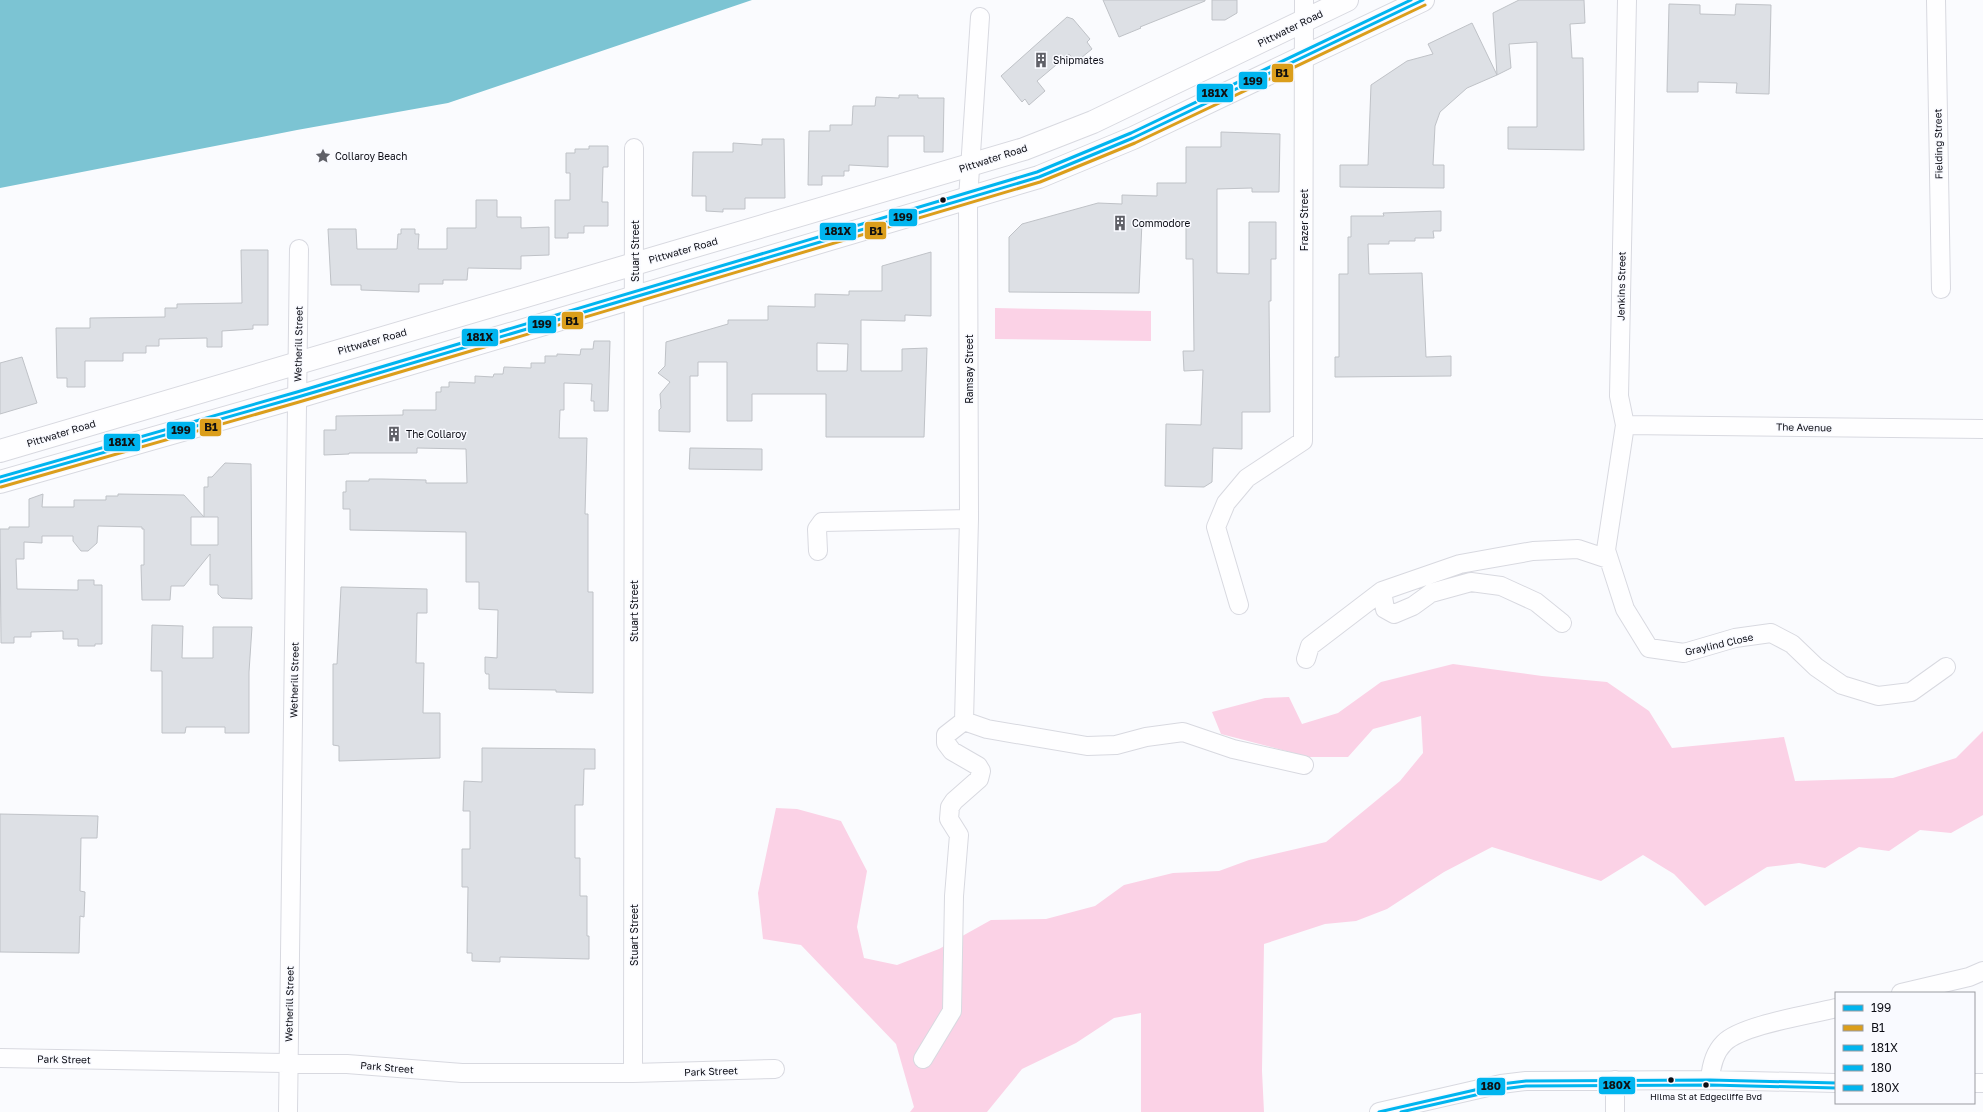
<svg xmlns="http://www.w3.org/2000/svg" width="1983" height="1112" font-family="'Golos Text',sans-serif">
	<style>
		.green { fill: #fbd2e6 }
		.water { fill: #7cc4d3 }
		.building { fill: #dde0e5; stroke: #bfc2c7; fill-rule: evenodd }
		.lines { fill: none; stroke-linecap: round; stroke-linejoin: round }
		.minor-casing { stroke: #d8d9e0; stroke-width: 20 }
		.highway-casing { stroke: #d8d9e0; stroke-width: 24 }
		.minor { stroke: #fefeff; stroke-width: 18 }
		.highway { stroke: #fefeff; stroke-width: 22 }
		.bus-1-casing { stroke: #f9faff; stroke-width: 6 }
		.bus-2-casing { stroke: #f9faff; stroke-width: 6 }
		.bus-3-casing { stroke: #f9faff; stroke-width: 6 }
		.bus-4-casing { stroke: #f9faff; stroke-width: 6 }
		.bus-5-casing { stroke: #f9faff; stroke-width: 6 }
		.bus-1 { stroke: #00b5ef; stroke-width: 3 }
		.bus-2 { stroke: #db9e1b; stroke-width: 3 }
		.bus-3 { stroke: #00b5ef; stroke-width: 3 }
		.bus-4 { stroke: #00b5ef; stroke-width: 3 }
		.bus-5 { stroke: #00b5ef; stroke-width: 3 }
		.bus-dot { fill: #0c0d15; stroke: #f9faff; stroke-width: 1.5 }
		.labels { text-anchor: middle; stroke-width: 3; stroke-linejoin: round; paint-order: stroke }
		.bus-label { font-size: 9px; fill: #0c0d15; stroke: #f9faff }
		.street-label { font-size: 10px; fill: #0c0d15; stroke: #f9faff }
		.poi-label { font-size: 10px; fill: #0c0d15; stroke: #f9faff; text-anchor: start }
		.line-badge { stroke: #f9faff; stroke-width: 1.5 }
		.pale-badge-label { font-size: 11px; text-anchor: middle; font-weight: bold; fill: #111 }
	</style>
	<rect width="100%" height="100%" fill="#fafbfe"/>
	<path class="green" d="M995,308L1151,311V341L995,339Z
		M1453,664L1542,676L1607,682L1649,711L1672,748L1784,737L1795,781L1893,778L1956,758L1983,731V815L1951,833L1920,830L1889,851L1859,847L1825,868L1799,863L1767,867L1705,906L1674,874L1643,855L1601,881L1492,847L1444,872L1387,909L1356,921L1325,924L1264,944L1262,1071L1264,1112H1141V1013L1114,1018L1076,1043L1022,1069L987,1112H910L914,1107L896,1044L801,945L763,939L758,893L776,808L797,809L841,821L867,871L857,927L864,958L897,965L939,949L991,920L1046,919L1095,906L1124,885L1173,873L1219,871L1249,860L1326,842L1400,781L1423,753L1421,716L1373,729L1348,757H1309L1221,734L1212,712L1265,698L1289,697L1302,724L1338,713L1381,682Z"/>
	<path class="water" d="M0,0H752L448,103L297,130L0,188Z"/>
	<path class="building" d="M1103,0H1205V1L1140,27L1141,28L1119,37Z
		M1212,0H1237V13L1225,20H1212Z
		M1519,0H1584L1585,23L1570,24L1572,58H1583L1584,150L1508,149V127H1537V42L1509,44L1511,68L1497,75L1493,13Z
		M1669,4L1700,5V14L1735,15L1736,4L1771,5L1769,94L1736,93L1737,83L1698,82V92H1667Z
		M1067,17L1073,19L1090,39L1087,42L1092,49L1076,62L1069,54L1037,81L1045,91L1029,105L1025,99L1022,102L1001,76Z
		M1472,23L1497,75L1467,88L1440,112L1435,126L1433,165H1444V188L1340,187V165H1368L1371,85L1407,61L1433,54L1428,44Z
		M899,95H918V98H944L943,152H924V136H888V167L849,165V171H844V176H822V185H808L809,131H830V125H852L853,106H875L876,97L899,98Z
		M1221,132L1280,134L1279,192H1252V188L1217,189V273L1249,274V222H1276V259H1271V301H1269L1270,412H1242V449L1213,448L1212,482L1204,487L1165,486L1166,424L1201,425L1203,370L1184,371L1183,351H1194L1193,259H1186V222L1142,221L1139,293L1009,292V237L1022,224L1098,203L1122,204V195L1157,196V183H1186V147H1221Z
		M762,139H784L785,198H745V209H723V212L706,211V196H692L693,152H733V143L762,145Z
		M589,146H608V167H603L602,202H608V226H584V233H568V238H555V200H570V173H566V153H575V149H589Z
		M476,200H497V217H521V228L549,227V255L521,256V269L468,268L467,280H443V284H419V292L361,290V285H331L328,229H356L357,249H397L398,234H401V229H415V234H419L418,249H447V228H476Z
		M1441,211V231H1433L1434,238H1415V241H1389V244H1368L1369,274L1422,273L1426,357L1451,356V376L1335,377V357H1339V274H1348V237H1351V216H1384L1383,213Z
		M241,250H268V325H253V329L222,331V347H207V338L159,339V346H146V353H123V361H85V387H67V378H57L56,328H90V318L165,317V308H177V304L242,303Z
		M931,252V316L905,315V321L861,320V371H902V349L927,348L924,437H826V394H752V421H727V362H698V376H690V432L659,431V410L661,408L660,394L670,382L658,373L665,366L666,342L728,324V320H768V306L815,307V294L849,295V291H882V266ZM817,343L848,344L847,371H817Z
		M594,341H610L608,411H594V401H591L592,384L564,383V410H560L559,438H587L585,514H588V592H593V693L556,692V690L489,689V674H486L485,672V657L497,658L498,610L479,609V582H466V532L350,530V509H343V492H346V481H369V479H382L426,480V483H467L466,449L417,448V453H349V454L324,455V430H336V416L403,415V410H436V392H441V387H449V382L475,383V376L493,377L494,374H503L504,367L531,368V363H545V356H557V354L580,355L581,349H593Z
		M22,357L37,403L0,414V363Z
		M690,448L762,449V470L689,469Z
		M225,463L251,464L252,599L222,598L218,594V585H210V554L184,586H171L170,600H142L141,565H144V529H142V527L98,526L97,543L88,551H81L73,541V536H42V543L24,542V559H16L17,589L78,590V580H94V585H102V644H95V646H78V639H63V631L31,632V637H14V643H1L0,529H9V527H29V499L43,494L42,507H74V500H106V496H118V494L184,495L204,517V487H208V477H212ZM191,517H218V545H191Z
		M341,587L427,589V613H417L416,663H424L423,713H440V758L339,761V746L333,745V664H337Z
		M152,625L183,626L182,658H213V627H252L249,672V733H225V727H186L185,733H162V671H151Z
		M482,748L595,749V769H584L583,805H575V858H580V896H587V936H589V959L500,957V962L472,961V953H467L468,887H462V849H470V811H463L464,781L482,782Z
		M0,814L98,816L97,838H81L80,891L85,892L84,917L80,916L79,953L0,952Z"/>
	<g class="lines">
		<g class="minor-casing">
			<path id="minor" d="M1627,0L1619,396L1625,425L1606,550L1625,609L1649,648L1684,653L1735,638L1771,633L1792,644L1816,667L1842,685L1878,696L1911,692L1946,667
				M1936,0L1941,289
				M1625,425L1983,429
				M818,551L817,529L822,522L969,519
				M1382,591L1385,609L1394,614L1413,606L1431,593L1471,582L1501,586L1536,602L1562,623
				M1239,605L1216,527L1226,503L1247,478L1303,441L1304,0
				M1306,659L1310,646L1382,591L1460,564L1533,551L1578,549L1608,559
				M964,721L969,519L968,199L980,17
				M964,721L987,729L1087,746L1116,745L1146,737L1183,732L1233,749L1304,765
				M1901,993L1969,977L1983,971
				M0,1058L347,1064L462,1073H633L775,1069
				M923,1059L952,1011L954,896L959,835L949,819L950,807L954,801L979,779L981,771L978,766L952,751L946,743V735L964,721
				M633,1073L634,148
				M1710,1080C1711,1066 1714,1053 1724,1043C1742,1025 1809,1015 1836,1008
				M1974,1083H1983
				M288,1112L299,249
				M1379,1112L1501,1084L1526,1081L1710,1080L1836,1083
				M1615,1112V1080"/>
		</g>
		<g class="highway-casing">
			<path id="highway" d="M0,451L1024,149L1093,122L1347,0
				M0,482L298,397L1039,177L1133,138L1423,0"/>
		</g>
		<use href="#minor" class="minor"/>
		<use href="#highway" class="highway"/>
		<g class="bus-1-casing">
			<path id="bus-1" d="M0,482L298,397L1039,177L1133,138L1423,0"/>
		</g>
		<g class="bus-2-casing">
			<path id="bus-2" d="M1,487L299,402L1040,182L1135,143L1425,5"/>
		</g>
		<g class="bus-3-casing">
			<path id="bus-3" d="M0,477L297,392L1037,172L1131,133L1411,0"/>
		</g>
		<g class="bus-4-casing">
			<path id="bus-4" d="M1379,1112L1501,1084L1526,1081L1710,1080L1836,1083"/>
		</g>
		<g class="bus-5-casing">
			<path id="bus-5" d="M1401,1112L1502,1089L1526,1086L1710,1085L1836,1088"/>
		</g>
		<use href="#bus-1" class="bus-1"/>
		<use href="#bus-2" class="bus-2"/>
		<use href="#bus-3" class="bus-3"/>
		<use href="#bus-4" class="bus-4"/>
		<use href="#bus-5" class="bus-5"/>
	</g>
	<defs>
		<g id="building-bare" transform="scale(1.2)"><path d="M-4-6H4V6H1V3H-1V6H-4ZM-2.5-4.3h1.7v1.8h-1.7ZM.8-4.3h1.7v1.8H.8ZM-2.5-1h1.7V.8h-1.7ZM.8-1h1.7V.8H.8Z" fill="#5f6067" stroke="#f9faff" stroke-width="2.5" paint-order="stroke"/></g>
		<g id="sight-bare" transform="scale(1.2)"><path d="M0-6L1.8-2.2L6-1.7L2.9 1.2L3.7 5.4L0 3.3L-3.7 5.4L-2.9 1.2L-6-1.7L-1.8-2.2Z" fill="#5f6067" stroke="#f9faff" stroke-width="2.5" paint-order="stroke"/></g>
	</defs>
	<g fill-rule="evenodd">
		<use href="#building-bare" x="1041" y="60"/>
		<use href="#sight-bare" x="323" y="156"/>
		<use href="#building-bare" x="1120" y="223"/>
		<use href="#building-bare" x="394" y="434"/>
	</g>
	<g class="bus-dot">
		<circle cx="943" cy="200" r="3.5"/>
		<circle cx="1671" cy="1080" r="3.5"/>
		<circle cx="1706" cy="1085" r="3.5"/>
	</g>
	<g class="labels">
		<g class="bus-label">
			<text x="1706" y="1100">Hilma St at Edgecliffe Bvd</text>
		</g>
		<g class="street-label">
			<text transform="translate(1290 28) rotate(-26)" y="4">Pittwater Road</text>
			<text transform="translate(1938 144) rotate(-91)" y="4">Fielding Street</text>
			<text transform="translate(993 158) rotate(-18)" y="4">Pittwater Road</text>
			<text transform="translate(1304 220) rotate(-90)" y="4">Frazer Street</text>
			<text transform="translate(683 250) rotate(-16)" y="4">Pittwater Road</text>
			<text transform="translate(635 251) rotate(-90)" y="4">Stuart Street</text>
			<text transform="translate(1621 286) rotate(-89)" y="4">Jenkins Street</text>
			<text transform="translate(372 341) rotate(-16)" y="4">Pittwater Road</text>
			<text transform="translate(298 344) rotate(-89)" y="4">Wetherill Street</text>
			<text transform="translate(969 369) rotate(-90)" y="4">Ramsay Street</text>
			<text transform="translate(1804 427) rotate(1)" y="4">The Avenue</text>
			<text transform="translate(61 433) rotate(-17)" y="4">Pittwater Road</text>
			<text transform="translate(634 611) rotate(-90)" y="4">Stuart Street</text>
			<text transform="translate(1719 644) rotate(-13)" y="4">Graylind Close</text>
			<text transform="translate(294 680) rotate(-89)" y="4">Wetherill Street</text>
			<text transform="translate(634 935) rotate(-90)" y="4">Stuart Street</text>
			<text transform="translate(289 1004) rotate(-89)" y="4">Wetherill Street</text>
			<text transform="translate(64 1059) rotate(1)" y="4">Park Street</text>
			<text transform="translate(387 1067) rotate(5)" y="4">Park Street</text>
			<text transform="translate(711 1071) rotate(-2)" y="4">Park Street</text>
		</g>
		<g class="poi-label">
			<text x="1053" y="64">Shipmates</text>
			<text x="335" y="160">Collaroy Beach</text>
			<text x="1132" y="227">Commodore</text>
			<text x="406" y="438">The Collaroy</text>
		</g>
	</g>
	<g class="line-badge">
		<rect x="1271" y="63" width="23" height="20" rx="4" fill="#db9e1b"/>
		<rect x="1238" y="71" width="30" height="19" rx="4" fill="#00b5ef"/>
		<rect x="1196" y="83" width="38" height="20" rx="4" fill="#00b5ef"/>
		<rect x="888" y="208" width="30" height="19" rx="4" fill="#00b5ef"/>
		<rect x="864" y="221" width="23" height="19" rx="4" fill="#db9e1b"/>
		<rect x="819" y="222" width="38" height="19" rx="4" fill="#00b5ef"/>
		<rect x="561" y="311" width="23" height="19" rx="4" fill="#db9e1b"/>
		<rect x="527" y="315" width="30" height="19" rx="4" fill="#00b5ef"/>
		<rect x="461" y="328" width="38" height="19" rx="4" fill="#00b5ef"/>
		<rect x="199" y="418" width="23" height="19" rx="4" fill="#db9e1b"/>
		<rect x="166" y="421" width="30" height="19" rx="4" fill="#00b5ef"/>
		<rect x="103" y="433" width="38" height="19" rx="4" fill="#00b5ef"/>
		<rect x="1598" y="1076" width="38" height="19" rx="4" fill="#00b5ef"/>
		<rect x="1476" y="1077" width="30" height="19" rx="4" fill="#00b5ef"/>
	</g>
	<g class="pale-badge-label">
		<text x="1282" y="77">B1</text>
		<text x="1253" y="85">199</text>
		<text x="1215" y="97">181X</text>
		<text x="903" y="221">199</text>
		<text x="876" y="235">B1</text>
		<text x="838" y="235">181X</text>
		<text x="572" y="325">B1</text>
		<text x="542" y="328">199</text>
		<text x="480" y="341">181X</text>
		<text x="211" y="431">B1</text>
		<text x="181" y="434">199</text>
		<text x="122" y="446">181X</text>
		<text x="1617" y="1089">180X</text>
		<text x="1491" y="1090">180</text>
	</g>
	<rect x="1835" y="992" width="140" height="112" fill="#f9faff" stroke="#9a9ba1"/>
	<rect x="1843" y="1005" width="20" height="6" fill="#00b5ef" stroke="#9a9ba1"/>
	<text x="1871" y="1012" font-size="12" fill="#0c0d15">199</text>
	<rect x="1843" y="1025" width="20" height="6" fill="#db9e1b" stroke="#9a9ba1"/>
	<text x="1871" y="1032" font-size="12" fill="#0c0d15">B1</text>
	<rect x="1843" y="1045" width="20" height="6" fill="#00b5ef" stroke="#9a9ba1"/>
	<text x="1871" y="1052" font-size="12" fill="#0c0d15">181X</text>
	<rect x="1843" y="1065" width="20" height="6" fill="#00b5ef" stroke="#9a9ba1"/>
	<text x="1871" y="1072" font-size="12" fill="#0c0d15">180</text>
	<rect x="1843" y="1085" width="20" height="6" fill="#00b5ef" stroke="#9a9ba1"/>
	<text x="1871" y="1092" font-size="12" fill="#0c0d15">180X</text>
</svg>
